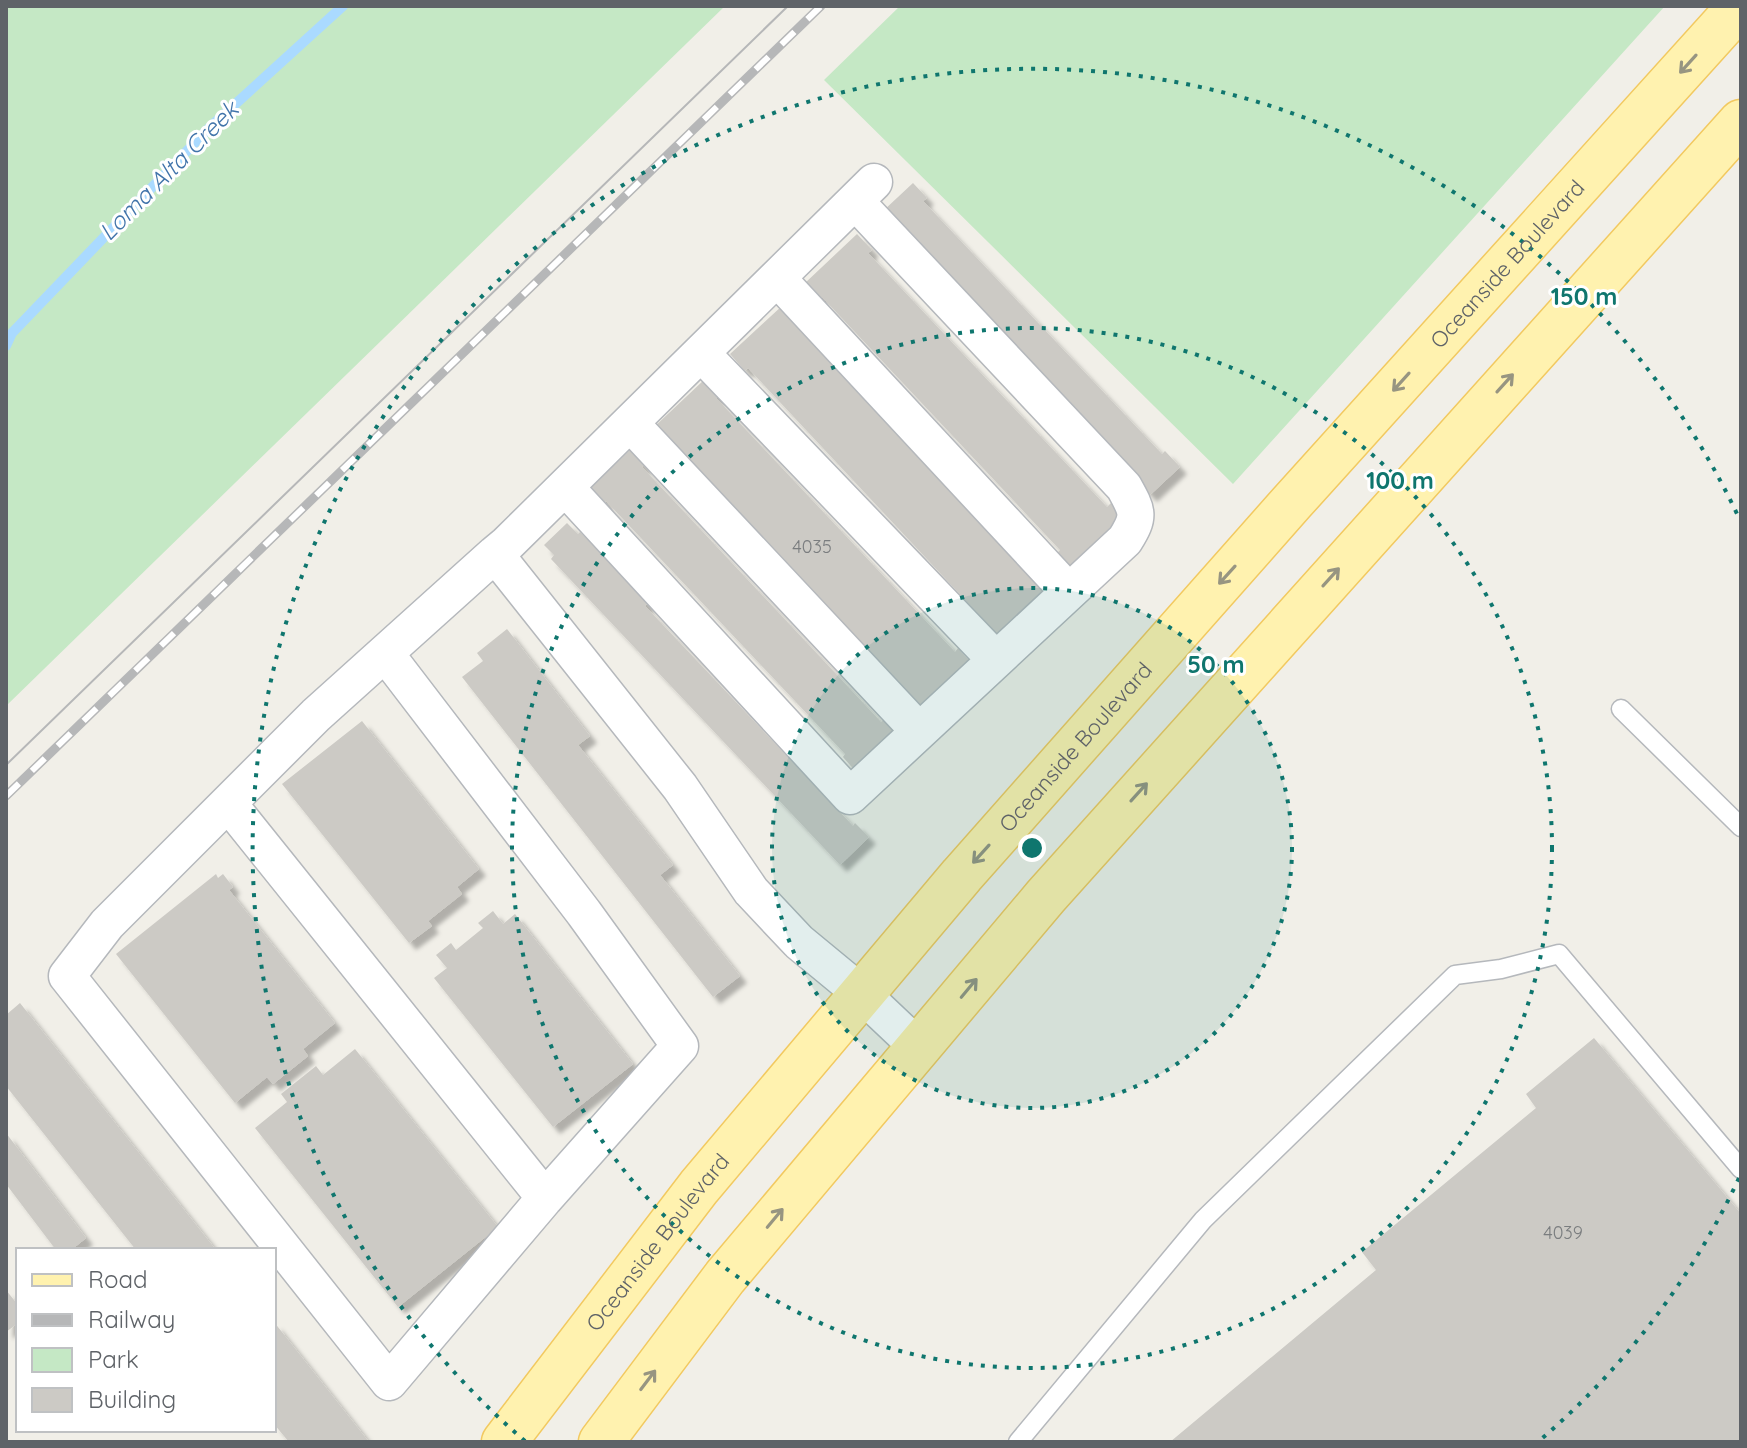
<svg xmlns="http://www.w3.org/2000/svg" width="1747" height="1448" font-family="Quicksand,sans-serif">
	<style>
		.green { fill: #c5e8c5 }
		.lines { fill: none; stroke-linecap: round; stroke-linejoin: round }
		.stream { stroke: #aadaff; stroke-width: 10 }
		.building { fill: #cccac5; filter: url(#shadow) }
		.lane-casing { stroke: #b5b8bc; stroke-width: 21 }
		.street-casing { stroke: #b5b8bc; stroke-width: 39 }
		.primary-casing { stroke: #f2c960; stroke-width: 47 }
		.lane { stroke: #fff; stroke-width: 18 }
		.street { stroke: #fff; stroke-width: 36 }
		.primary { stroke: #fff2af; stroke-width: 44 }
		.tram { stroke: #b6b7b8; stroke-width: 2 }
		.rail-casing { stroke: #b6b7b8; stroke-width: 9 }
		.rail { stroke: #fff; stroke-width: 6; stroke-dasharray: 18; stroke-linecap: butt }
		.oneway { stroke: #979581 }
		.ring { fill: none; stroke: #0f766e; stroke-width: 4; stroke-dasharray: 4 8 }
		.labels { text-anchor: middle; stroke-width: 6; stroke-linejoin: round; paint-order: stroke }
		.number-label { font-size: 18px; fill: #7a7d7f }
		.street-label { font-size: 22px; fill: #5f6368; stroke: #fff }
		.water-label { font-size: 24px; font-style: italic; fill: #4174aa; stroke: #fff }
		.centre { fill: #0f766e; stroke: #fff; stroke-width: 4 }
		.ring-label { font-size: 24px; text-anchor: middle; font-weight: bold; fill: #0f766e; stroke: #fff; stroke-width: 6; stroke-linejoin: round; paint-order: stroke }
	</style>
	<defs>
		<filter id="shadow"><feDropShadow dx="7" dy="7" stdDeviation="2" flood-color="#0004"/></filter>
	</defs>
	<rect width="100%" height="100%" fill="#f1efe8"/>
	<path class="green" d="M6,6H725L6,706Z
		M900,6H1665L1233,484L824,80Z"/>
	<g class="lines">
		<path class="stream" d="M6,346L12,333L209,128L343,6"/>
	</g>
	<path class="building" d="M913,183L927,198L923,201L1162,454L1165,451L1180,467L1150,495L1136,480L1140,477L900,224L883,211Z
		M857,234L872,250L868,253L1107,507L1111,503L1125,518L1072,568L1057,553L1060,550L822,297L819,300L804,284Z
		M783,305L797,320L794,323L1033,577L1050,590L997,639L983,624L985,621L748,368L745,371L730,354Z
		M705,379L719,395L716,398L955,652L958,648L972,664L919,713L652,429Z
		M630,450L644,465L642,467L881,722L884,719L898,734L857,773L843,757L845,754L606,501L604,504L590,488Z
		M567,523L578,534L580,532L648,603L645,606L853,826L855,823L869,837L840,865L551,559L554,555L544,545Z
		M507,629L590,736L578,745L673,865L660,875L740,976L713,997L462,677L483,661L477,653Z
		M362,721L479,869L457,887L462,894L428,921L432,926L409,943L282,784Z
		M216,874L218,878L223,874L233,887L229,890L335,1023L303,1049L308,1056L273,1084L267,1077L235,1103L116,954Z
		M493,911L503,924L515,914L633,1064L553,1127L434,978L447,968L436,955L451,943L456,950L483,928L478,923Z
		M20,1003L216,1250H136L6,1086V1015Z
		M1594,1038L1741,1214V1442H1170L1376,1270L1362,1252L1536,1108L1526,1094Z
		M355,1049L498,1227L398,1307L255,1128L287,1102L281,1094L316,1066L323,1075Z
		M6,1133L86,1238L71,1250H56L6,1184Z
		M6,1290L18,1305V1323L6,1332Z
		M274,1322L369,1442H289L274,1424Z"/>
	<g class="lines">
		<g class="lane-casing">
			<path id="lane" d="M1621,709L1741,827
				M1018,1442L1203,1220L1455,975L1501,969L1559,954L1741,1169"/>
		</g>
		<g class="street-casing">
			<path id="street" d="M777,278L1069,592
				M701,353L996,660
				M630,423L919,731
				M565,487L850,796L1125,540C1140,516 1138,512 1124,487L855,201
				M495,554L680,787L751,891L799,942L862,994L918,1047
				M385,653L584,913L680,1046L545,1198L389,1382L67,976L107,924L316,715L495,554L507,544L874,182
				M228,803L545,1198"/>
		</g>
		<g class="primary-casing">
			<g id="primary">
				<path id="s1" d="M504,1442L699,1187L962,875L1293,501L1740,6"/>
				<path d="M601,1442L725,1277L1046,896L1741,122"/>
			</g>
		</g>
		<use href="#lane" class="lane"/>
		<use href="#street" class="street"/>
		<use href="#primary" class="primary"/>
		<path class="tram" d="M6,765L788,6"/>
		<g class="rail-casing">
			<path id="rail" d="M6,796L821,6"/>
		</g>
		<use href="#rail" class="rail"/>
	</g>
	<defs><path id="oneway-shaft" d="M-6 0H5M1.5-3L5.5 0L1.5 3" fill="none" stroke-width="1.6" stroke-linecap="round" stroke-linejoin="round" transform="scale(2)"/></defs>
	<g class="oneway">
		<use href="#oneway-shaft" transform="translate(1688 64) rotate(132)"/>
		<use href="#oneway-shaft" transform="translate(1401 382) rotate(132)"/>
		<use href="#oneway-shaft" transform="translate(1505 383) rotate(-48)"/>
		<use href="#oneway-shaft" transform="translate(1227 575) rotate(132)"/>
		<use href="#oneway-shaft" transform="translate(1331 577) rotate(-48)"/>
		<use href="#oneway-shaft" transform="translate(1139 792) rotate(-48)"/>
		<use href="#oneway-shaft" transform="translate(981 854) rotate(132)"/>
		<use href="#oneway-shaft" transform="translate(969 988) rotate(-50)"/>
		<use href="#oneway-shaft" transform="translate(775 1218) rotate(-50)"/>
		<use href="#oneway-shaft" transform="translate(648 1380) rotate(-53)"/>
	</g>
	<circle cx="1032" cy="848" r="260" fill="#0f766e" fill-opacity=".12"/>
	<g class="ring">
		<circle cx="1032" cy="848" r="260"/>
		<circle cx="1032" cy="848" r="520"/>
		<path d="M1739 1178A780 780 0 0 1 1539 1441M525 1441A780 780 0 1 1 1739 518"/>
	</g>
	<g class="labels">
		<g class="number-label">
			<text x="812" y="553">4035</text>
			<text x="1563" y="1239">4039</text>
		</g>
		<g class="street-label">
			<text dy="8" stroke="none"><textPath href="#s1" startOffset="1548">Oceanside Boulevard</textPath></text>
			<text dy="8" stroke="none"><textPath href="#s1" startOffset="900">Oceanside Boulevard</textPath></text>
			<text dy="8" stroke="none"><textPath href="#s1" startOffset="252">Oceanside Boulevard</textPath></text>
		</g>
		<g class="water-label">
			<text transform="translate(169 171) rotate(-45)" y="8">Loma Alta Creek</text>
		</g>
	</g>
	<circle cx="1032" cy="848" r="12" class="centre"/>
	<g class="ring-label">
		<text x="1584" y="305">150 m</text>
		<text x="1400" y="489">100 m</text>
		<text x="1216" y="673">50 m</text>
	</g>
	<rect width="1747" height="1448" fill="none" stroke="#5f6368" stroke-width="16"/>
	<rect x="16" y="1248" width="260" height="184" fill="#ffffff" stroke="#bfc1c3" stroke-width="2"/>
	<rect x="32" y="1274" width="40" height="12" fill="#fff2af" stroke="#bfc1c3" stroke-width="2"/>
	<text x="88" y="1288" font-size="24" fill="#5f6368">Road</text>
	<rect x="32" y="1314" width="40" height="12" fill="#b6b7b8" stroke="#bfc1c3" stroke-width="2"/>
	<text x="88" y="1328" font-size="24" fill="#5f6368">Railway</text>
	<rect x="32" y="1348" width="40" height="24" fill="#c5e8c5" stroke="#bfc1c3" stroke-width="2"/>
	<text x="88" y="1368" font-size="24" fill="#5f6368">Park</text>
	<rect x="32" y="1388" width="40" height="24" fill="#cccac5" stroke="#bfc1c3" stroke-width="2"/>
	<text x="88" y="1408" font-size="24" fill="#5f6368">Building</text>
</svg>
